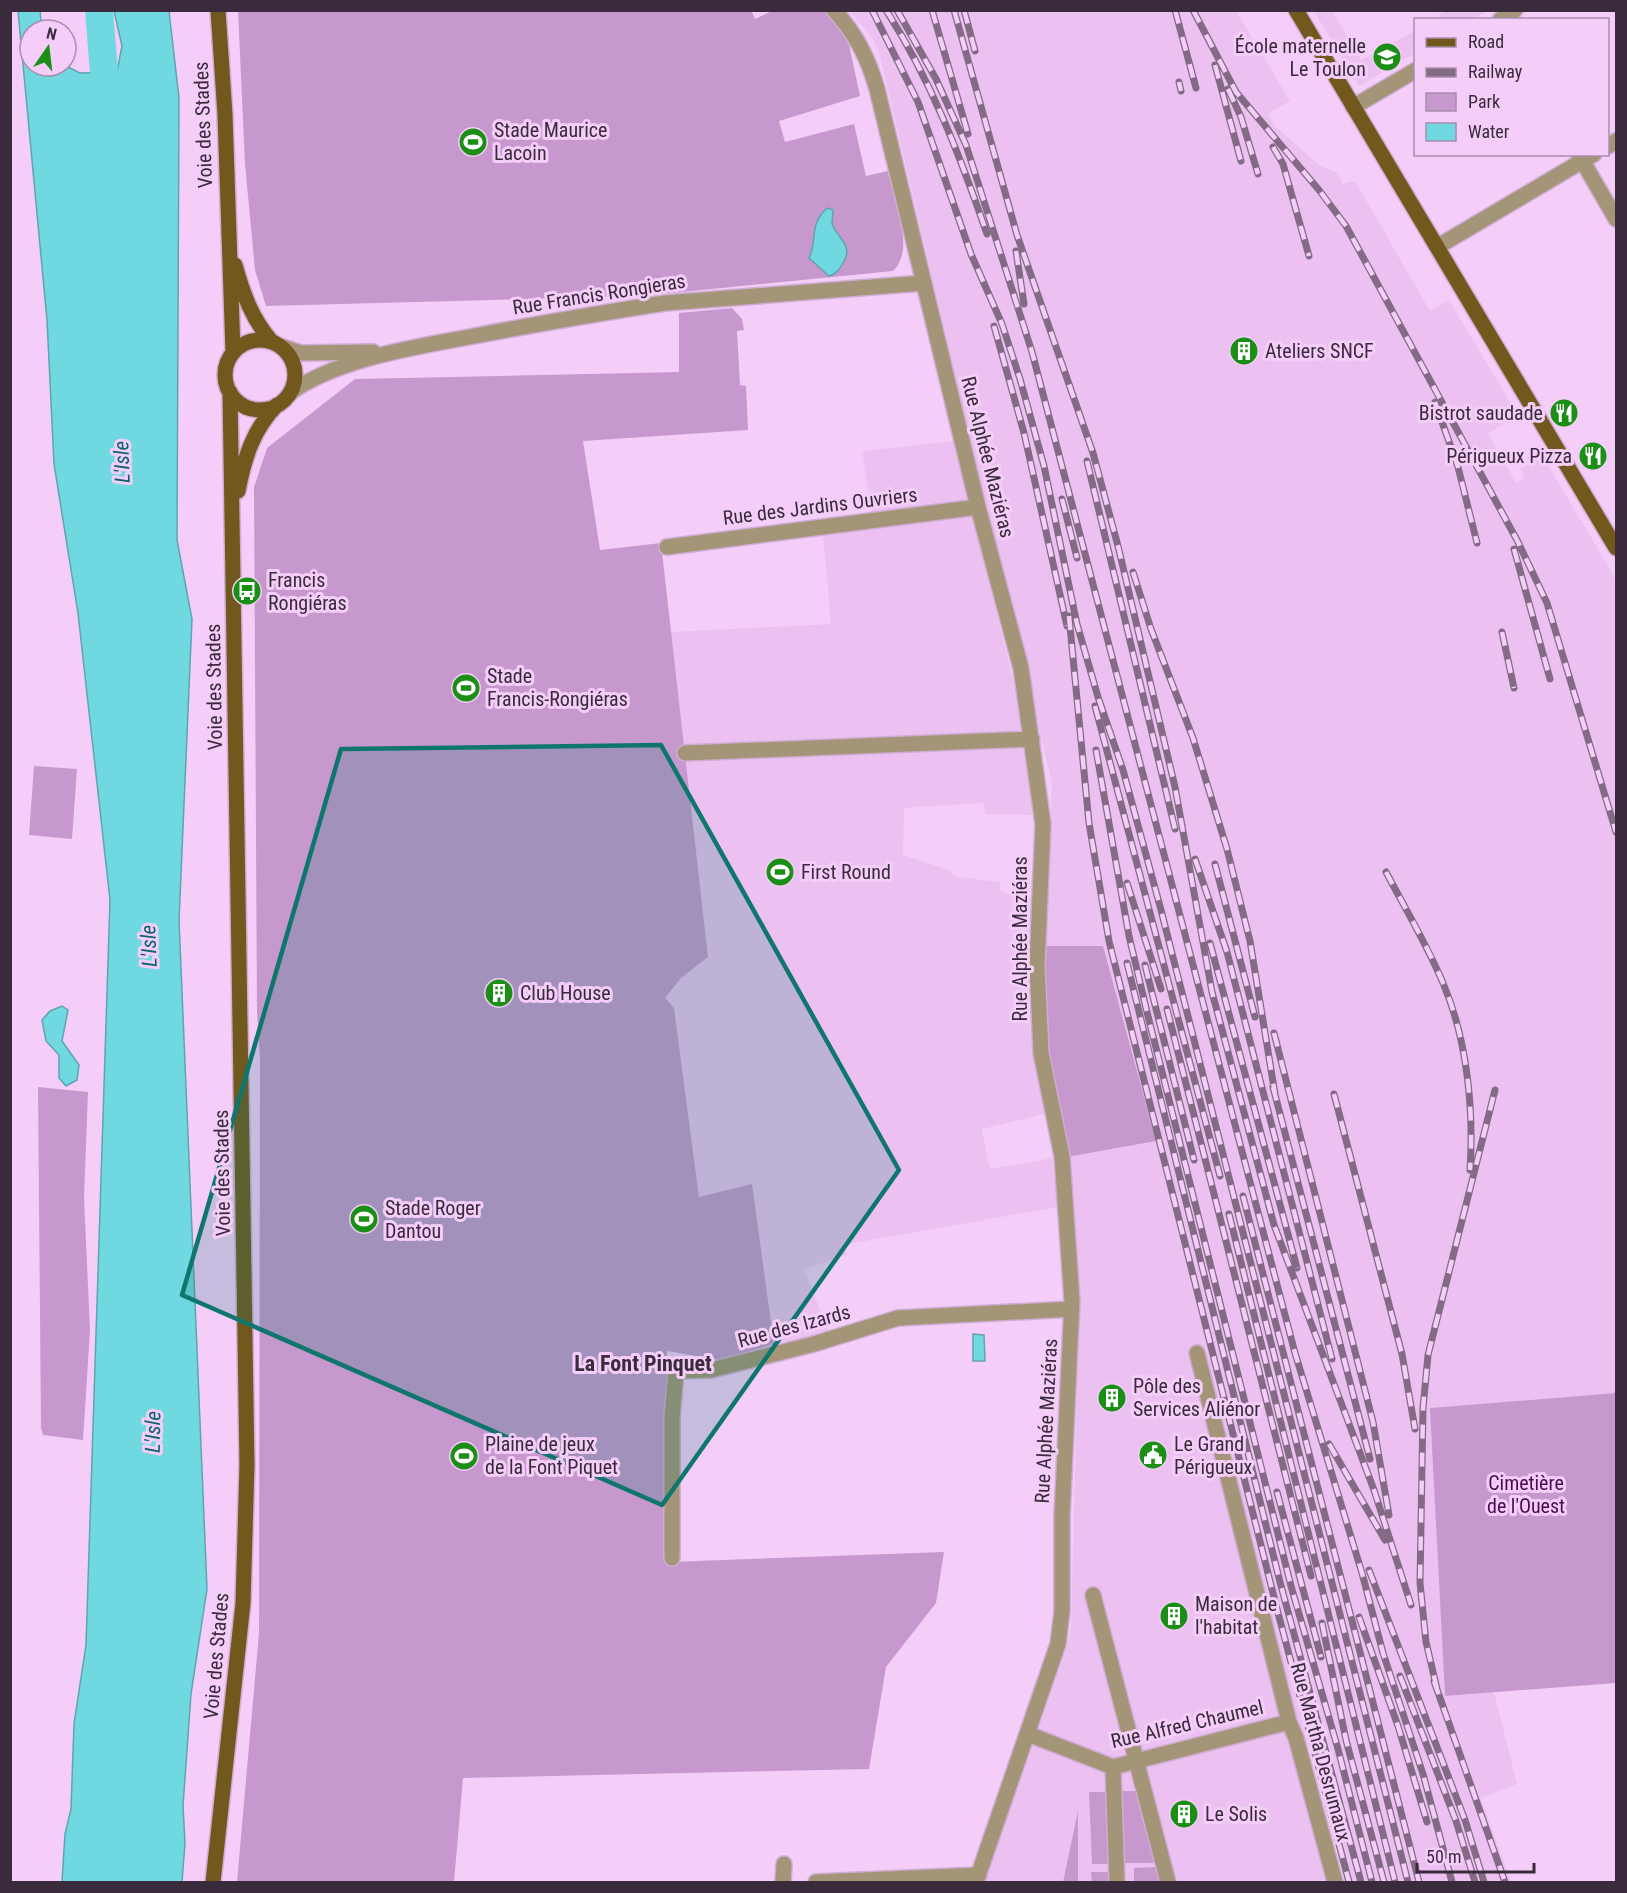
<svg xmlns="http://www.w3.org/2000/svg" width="1627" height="1893" font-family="'Roboto Condensed',sans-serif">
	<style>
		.built { fill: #ecc1f2 }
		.green { fill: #c798ce }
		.water { fill: #70d8e0; stroke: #60a4ae; stroke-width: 1.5 }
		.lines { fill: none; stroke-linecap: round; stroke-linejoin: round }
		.river { stroke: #70d8e0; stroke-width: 28 }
		.minor-casing { stroke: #cfadd3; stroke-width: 18 }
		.major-casing { stroke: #cfadd3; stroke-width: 18 }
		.minor { stroke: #a49578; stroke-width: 15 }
		.major { stroke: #73581e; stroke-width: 15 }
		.rail-casing { stroke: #836b86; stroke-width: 7 }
		.rail { stroke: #f4cef9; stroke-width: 4.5; stroke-dasharray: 14; stroke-linecap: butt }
		.marked { fill: #0f766e; fill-opacity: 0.2; stroke: #0f766e; stroke-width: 4.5; stroke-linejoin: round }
		.labels { text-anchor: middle; stroke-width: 6; stroke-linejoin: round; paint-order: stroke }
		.poi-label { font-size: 20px; fill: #392b3b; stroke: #f4cef9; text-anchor: start }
		.street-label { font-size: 20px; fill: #392b3b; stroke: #f4cef9 }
		.park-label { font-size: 20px; fill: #490a51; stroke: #f4cef9 }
		.water-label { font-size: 21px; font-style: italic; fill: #07646a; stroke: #f4cef9 }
		.quarter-label { font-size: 22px; font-weight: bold; fill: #392b3b; stroke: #f4cef9 }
	</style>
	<rect width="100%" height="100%" fill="#f4cef9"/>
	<path class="built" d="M1446,10L1483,11L1484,13L1472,19H1435Z
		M849,11H1236L1290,101L1268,114L1276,127L1319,165L1338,173L1342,184L1355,181L1430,311L1449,300L1518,415L1488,434L1516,483L1525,478L1520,469L1542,455L1616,579V1393L1431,1408L1445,1696L1494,1692L1517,1784L1481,1798L1511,1882H1345L1213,1367L1342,1882H985L1066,1650L1071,1627L1079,1309L1067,1157L1156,1141L1043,946L1052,783L879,52L872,37Z
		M1314,11H1332L1361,60L1415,31V53L1359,86Z
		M954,441L1013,679L1033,815L985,814L984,803L904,808L903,855L946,869L957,877L1000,882L1001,891L1024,901L1031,897L1025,997L1044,1114L982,1129L988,1162L991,1169L1052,1158L1058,1207L843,1245L847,1255L804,1269L829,1332L774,1344L752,1185L699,1197L674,1008L665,998L681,978L708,957L671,632L831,624L823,534L874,527L862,451Z"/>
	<path class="green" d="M751,10L755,19L772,11H826L850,35L848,40L860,96L779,121L785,142L854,124L866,176L888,171C894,199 916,250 893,271L642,296L266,306L255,270L245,164L238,11Z
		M732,308L742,319L744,330L737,331L740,385L746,386L748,430L583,441L600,550L661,543L708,957L681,978L665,998L674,1008L699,1197L752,1184L774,1344L720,1360L667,1351L669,1562L944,1552L936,1603L886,1667L869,1769L463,1778L454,1882H237L259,1633L260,1057L257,1012L254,487L267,448L355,379L679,372V313Z
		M34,766L77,769L72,839L29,835Z
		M1043,946H1103L1156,1141L1067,1157L1047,1053Z
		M38,1087L88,1092L84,1198L90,1330L83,1440L43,1435L41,1428Z
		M1616,1393V1683L1445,1696L1430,1408Z
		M1121,1791H1138L1157,1863H1122Z
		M1089,1792H1107L1109,1864H1092Z
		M1078,1811V1882H1063Z
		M1158,1867L1162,1882H1134V1868Z
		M1091,1872H1109V1882H1092Z"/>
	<path class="water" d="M18,11H40L42,30H30V66H66L80,73L117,72L122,46L114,11H169L179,98L177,540L192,619L179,920L207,1589L191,1694L183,1806L185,1843L182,1882H62L65,1834L71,1809L74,1724L86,1645L110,900L78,613L54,464L47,320Z
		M827,208L833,210L832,224C838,239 854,245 843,263C839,270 836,274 829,276L809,258C818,240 808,226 827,208Z
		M62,1006L68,1010L62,1041L79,1065L77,1080L66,1086L59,1078V1055L46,1041L42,1020L50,1011Z
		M973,1334L984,1335L985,1361H973Z"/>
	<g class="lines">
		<path class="river" d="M99,10L107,111"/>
		<g class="minor-casing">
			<path id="minor" d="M834,10C856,34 868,58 877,89L978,507L1021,668L1043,824L1037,966L1041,1053L1062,1156L1072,1301L1062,1516V1611L1058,1644L976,1882
				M1500,20L1515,10
				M1353,107L1416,70
				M1608,146L1616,141
				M1579,155L1616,219
				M1437,247L1594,154
				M280,346L301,353L373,352
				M291,392C340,358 416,347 474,336C537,324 601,313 665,303L924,283
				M667,547L978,507
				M685,753L1032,739
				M1197,1353L1289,1722L1296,1738L1335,1882
				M672,1558V1417L676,1371L711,1370L814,1344L898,1318L1072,1309
				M1093,1595L1168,1882
				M1028,1734L1113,1767L1289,1722
				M1113,1767L1117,1882
				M783,1882L784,1864
				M816,1882L979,1875"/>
		</g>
		<g class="major-casing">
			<path id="major" d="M218,10L225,115L233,352
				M1296,10L1616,548
				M235,265C243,294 252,319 272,342
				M225 375a35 35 0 1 1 70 0a35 35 0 1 1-70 0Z
				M238,491C244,459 253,429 277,405
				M213,1882L243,1603L247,1465L230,392"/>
		</g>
		<use href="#minor" class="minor"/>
		<use href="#major" class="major"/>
		<g class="rail-casing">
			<path id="rail" d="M872,10L918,102L971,254L1002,324L1020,379L1044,466L1077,624L1098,697L1123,770L1161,910L1408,1882
				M886,10C931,80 960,156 987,234
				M897,10L936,79L966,145L1032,352L1295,1353L1362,1573L1383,1653L1423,1774L1452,1882
				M932,10L968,134
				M954,10L1017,235L1093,453L1118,546L1175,787L1212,992L1274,1225L1374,1490L1411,1605
				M964,10L975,51
				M1175,10L1196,88
				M1193,10L1236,92L1319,190L1346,226L1518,542L1547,603L1616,832
				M1215,65L1241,161
				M1179,82L1181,91
				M1228,89L1241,117L1258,174
				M1273,147L1283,164L1309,256
				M1016,251L1024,304
				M994,326L1024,433L1067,626
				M1435,402L1458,467L1477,543
				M1087,461L1175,829
				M1062,499L1077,558
				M1514,549L1550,679
				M1133,572L1151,629L1193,738L1227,849L1250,941L1275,1094
				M1069,616L1089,823L1109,941L1277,1609L1349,1882
				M1502,632L1514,688
				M1095,706L1220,1176
				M1096,750L1129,936L1146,1008L1291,1586L1338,1749L1372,1882
				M1195,859L1227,952L1332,1359
				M1215,864L1255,1017
				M1386,872C1405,908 1427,945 1443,983C1467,1039 1474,1109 1470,1170
				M1127,883L1161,989
				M1210,943L1297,1268
				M1127,963L1280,1582L1361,1882
				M1145,965L1194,1160
				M1167,1009L1311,1576
				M1274,1033L1373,1422L1389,1515
				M1273,1087L1370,1459
				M1334,1094L1402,1354L1415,1429
				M1243,1196L1419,1882
				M1229,1214L1395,1882
				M1329,1444L1385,1540
				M1277,1492L1321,1657
				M1369,1570L1465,1820L1484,1882
				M1359,1617L1398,1726L1427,1822
				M1322,1623L1346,1740L1384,1882
				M1400,1676L1456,1821L1475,1882
				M1434,1681L1505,1882
				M1437,1689L1426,1642L1420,1583L1423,1408L1428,1355L1495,1090"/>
		</g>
		<use href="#rail" class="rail"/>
	</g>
	<path class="marked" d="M661,745L899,1170L662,1505L182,1295L341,749Z"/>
	<defs>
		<g id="school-disc" transform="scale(1.5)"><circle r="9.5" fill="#1b8e16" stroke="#f4cef9"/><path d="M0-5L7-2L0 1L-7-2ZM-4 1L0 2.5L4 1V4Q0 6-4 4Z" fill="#fff"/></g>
		<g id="stadium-disc" transform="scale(1.5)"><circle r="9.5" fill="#1b8e16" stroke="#f4cef9"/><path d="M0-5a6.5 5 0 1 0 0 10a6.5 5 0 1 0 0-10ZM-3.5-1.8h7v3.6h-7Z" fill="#fff"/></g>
		<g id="building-disc" transform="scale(1.5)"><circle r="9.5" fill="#1b8e16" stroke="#f4cef9"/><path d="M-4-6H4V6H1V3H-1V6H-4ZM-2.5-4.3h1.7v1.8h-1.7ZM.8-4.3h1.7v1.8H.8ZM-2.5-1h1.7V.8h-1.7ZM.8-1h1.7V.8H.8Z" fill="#fff"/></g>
		<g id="restaurant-disc" transform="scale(1.5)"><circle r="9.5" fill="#1b8e16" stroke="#f4cef9"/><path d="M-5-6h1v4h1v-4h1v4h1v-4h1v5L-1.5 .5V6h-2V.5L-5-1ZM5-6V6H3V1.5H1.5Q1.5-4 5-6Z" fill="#fff"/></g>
		<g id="bus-disc" transform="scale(1.5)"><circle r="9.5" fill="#1b8e16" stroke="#f4cef9"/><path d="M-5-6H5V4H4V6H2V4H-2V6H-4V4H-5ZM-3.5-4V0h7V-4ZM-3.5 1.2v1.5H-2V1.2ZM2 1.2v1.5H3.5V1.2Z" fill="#fff"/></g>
		<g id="civic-disc" transform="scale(1.5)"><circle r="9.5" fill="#1b8e16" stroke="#f4cef9"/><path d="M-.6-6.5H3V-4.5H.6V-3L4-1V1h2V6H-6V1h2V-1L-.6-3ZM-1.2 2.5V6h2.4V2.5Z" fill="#fff"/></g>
	</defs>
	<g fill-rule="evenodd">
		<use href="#school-disc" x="1387" y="57"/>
		<use href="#stadium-disc" x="473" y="142"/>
		<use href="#building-disc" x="1244" y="351"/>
		<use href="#restaurant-disc" x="1564" y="413"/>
		<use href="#restaurant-disc" x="1593" y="456"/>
		<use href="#bus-disc" x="247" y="591"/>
		<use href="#stadium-disc" x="466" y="688"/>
		<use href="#stadium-disc" x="780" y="872"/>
		<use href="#building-disc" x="499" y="993"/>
		<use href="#stadium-disc" x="364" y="1219"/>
		<use href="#building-disc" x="1112" y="1398"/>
		<use href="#civic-disc" x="1153" y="1455"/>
		<use href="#stadium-disc" x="464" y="1456"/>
		<use href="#building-disc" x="1174" y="1616"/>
		<use href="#building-disc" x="1184" y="1814"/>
	</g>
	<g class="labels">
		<g class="poi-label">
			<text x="1366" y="53" text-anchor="end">École maternelle<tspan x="1366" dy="23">Le Toulon</tspan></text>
			<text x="494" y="137">Stade Maurice<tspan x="494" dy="23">Lacoin</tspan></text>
			<text x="1265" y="358">Ateliers SNCF</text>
			<text x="1543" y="420" text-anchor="end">Bistrot saudade</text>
			<text x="1572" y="463" text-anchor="end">Périgueux Pizza</text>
			<text x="268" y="587">Francis<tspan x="268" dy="23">Rongiéras</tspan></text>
			<text x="487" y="683">Stade<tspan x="487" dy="23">Francis-Rongiéras</tspan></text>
			<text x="801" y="879">First Round</text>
			<text x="520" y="1000">Club House</text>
			<text x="385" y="1215">Stade Roger<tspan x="385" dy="23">Dantou</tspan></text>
			<text x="1133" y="1393">Pôle des<tspan x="1133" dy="23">Services Aliénor</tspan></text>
			<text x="485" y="1451">Plaine de jeux<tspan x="485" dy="23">de la Font Piquet</tspan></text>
			<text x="1174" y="1451">Le Grand<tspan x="1174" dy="23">Périgueux</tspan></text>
			<text x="1195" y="1611">Maison de<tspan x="1195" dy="23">l'habitat</tspan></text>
			<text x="1205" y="1821">Le Solis</text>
		</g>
		<g class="street-label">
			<text transform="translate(203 125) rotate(-92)" y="7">Voie des Stades</text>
			<text transform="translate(599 294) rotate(-9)" y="7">Rue Francis Rongieras</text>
			<text transform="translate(988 457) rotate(76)" y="7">Rue Alphée Maziéras</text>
			<text transform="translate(820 506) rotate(-7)" y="7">Rue des Jardins Ouvriers</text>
			<text transform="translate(214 687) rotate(-91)" y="7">Voie des Stades</text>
			<text transform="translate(1020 939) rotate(-90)" y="7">Rue Alphée Maziéras</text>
			<text transform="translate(222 1173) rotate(-91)" y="7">Voie des Stades</text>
			<text transform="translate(794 1326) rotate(-15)" y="7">Rue des Izards</text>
			<text transform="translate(1046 1421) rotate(-87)" y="7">Rue Alphée Maziéras</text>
			<text transform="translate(216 1656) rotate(-85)" y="7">Voie des Stades</text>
			<text transform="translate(1187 1724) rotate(-13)" y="7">Rue Alfred Chaumel</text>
			<text transform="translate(1321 1752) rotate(75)" y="7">Rue Martha Desrumaux</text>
		</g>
		<g class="park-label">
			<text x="1526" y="1490">Cimetière<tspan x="1526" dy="23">de l'Ouest</tspan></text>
		</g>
		<g class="water-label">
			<text transform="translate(122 462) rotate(-92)" y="7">L'Isle</text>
			<text transform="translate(149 946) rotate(-92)" y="7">L'Isle</text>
			<text transform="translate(153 1432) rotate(-89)" y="7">L'Isle</text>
		</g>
		<g class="quarter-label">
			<text x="643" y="1371">La Font Pinquet</text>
		</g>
	</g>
	<rect width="1627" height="1893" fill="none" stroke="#392b3b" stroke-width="24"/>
	<rect x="1414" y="18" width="195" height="138" fill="#f4cef9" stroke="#a98dad" stroke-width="1.5"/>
	<rect x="1426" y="38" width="30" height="9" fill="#73581e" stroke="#a98dad" stroke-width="1.5"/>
	<text x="1468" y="48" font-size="18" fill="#392b3b">Road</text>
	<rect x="1426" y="68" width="30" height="9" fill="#836b86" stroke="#a98dad" stroke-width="1.5"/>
	<text x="1468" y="78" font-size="18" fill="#392b3b">Railway</text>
	<rect x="1426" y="93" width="30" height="18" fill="#c798ce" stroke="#a98dad" stroke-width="1.5"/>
	<text x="1468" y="108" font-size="18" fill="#392b3b">Park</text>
	<rect x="1426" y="123" width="30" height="18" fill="#70d8e0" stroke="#a98dad" stroke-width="1.5"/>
	<text x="1468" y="138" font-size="18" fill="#392b3b">Water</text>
	<g transform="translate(48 48) rotate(14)"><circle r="28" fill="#f4cef9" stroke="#a98dad" stroke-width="1.5"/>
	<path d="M0-4.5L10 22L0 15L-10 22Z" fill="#1b8e16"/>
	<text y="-9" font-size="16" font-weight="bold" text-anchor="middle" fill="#392b3b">N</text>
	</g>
	<path d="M1417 1863v9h117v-9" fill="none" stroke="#392b3b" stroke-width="3"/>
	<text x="1426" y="1863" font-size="18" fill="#392b3b" stroke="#f4cef9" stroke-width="4.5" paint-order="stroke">50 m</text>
</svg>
